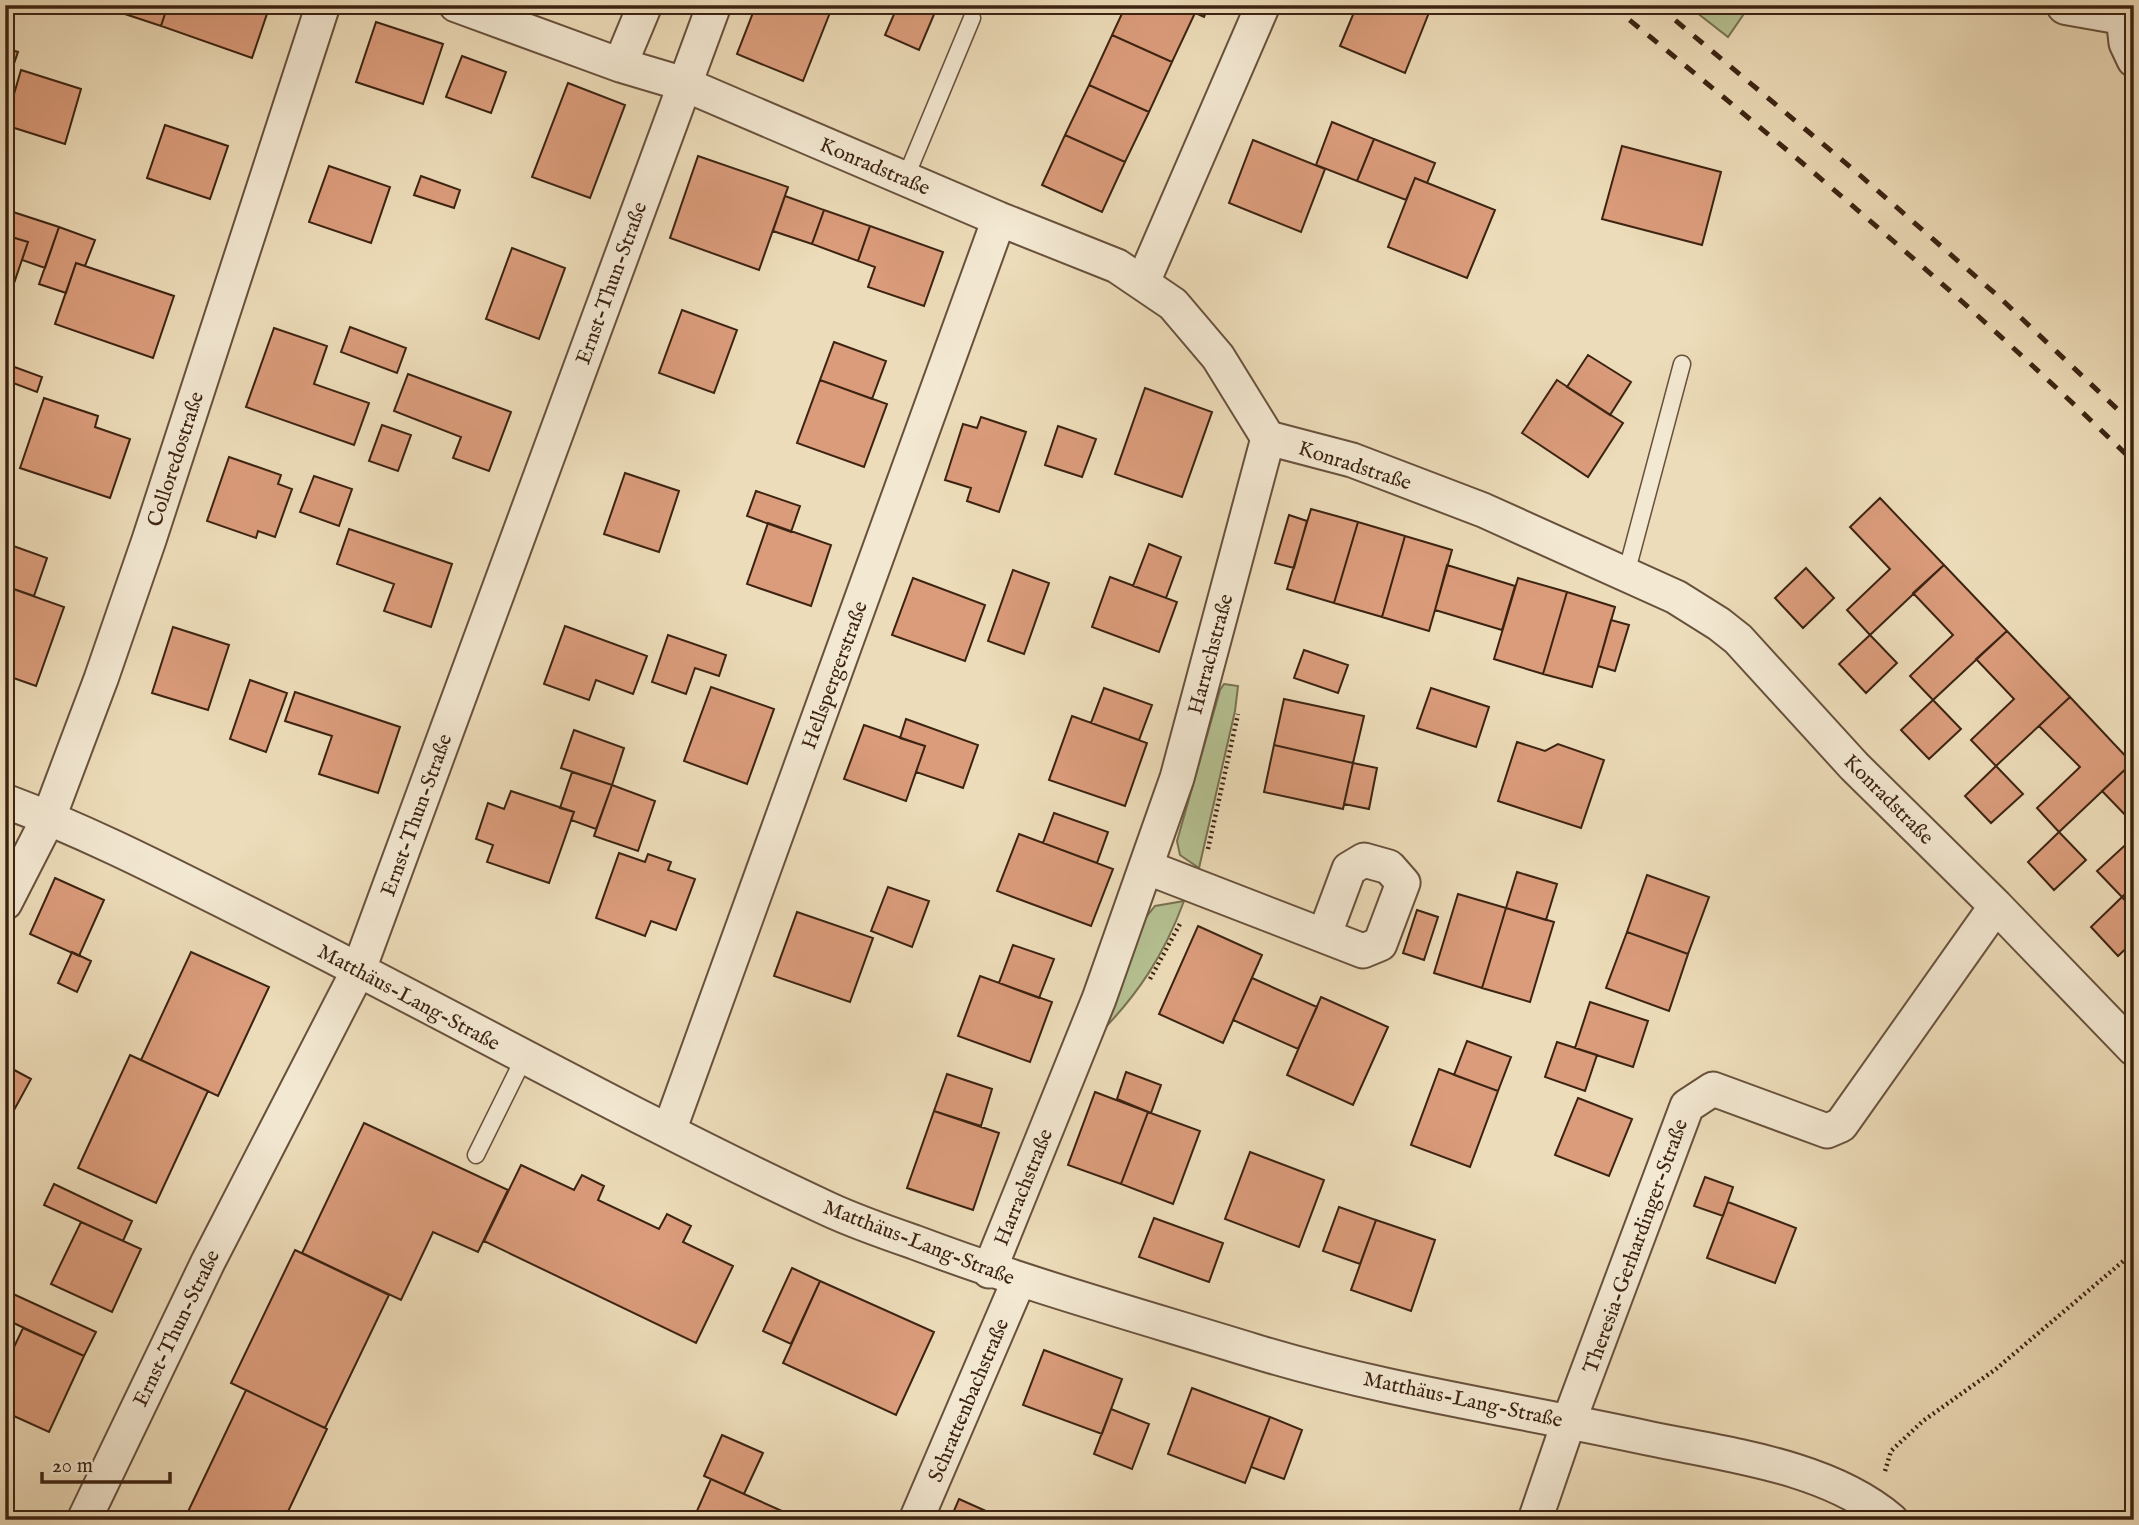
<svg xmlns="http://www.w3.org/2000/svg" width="2139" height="1525" font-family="'IM FELL English',serif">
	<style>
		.green { fill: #b5c192; stroke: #787252; stroke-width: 2 }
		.building { fill: #db9c7b; stroke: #3c2312; stroke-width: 2 }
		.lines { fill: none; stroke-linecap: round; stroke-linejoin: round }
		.service-casing { stroke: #68513c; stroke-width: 19 }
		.minor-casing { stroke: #68513c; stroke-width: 37 }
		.tertiary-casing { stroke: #68513c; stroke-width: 42 }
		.path { stroke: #3c2312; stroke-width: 4.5; stroke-dasharray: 2 3.5; stroke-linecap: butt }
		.service { stroke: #f3e8d2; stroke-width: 16 }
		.minor { stroke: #f3e8d2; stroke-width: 33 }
		.tertiary { stroke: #f3e8d2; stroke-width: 38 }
		.rail { stroke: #3c2312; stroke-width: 5; stroke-dasharray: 12 12; stroke-linecap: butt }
		.labels { text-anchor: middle; stroke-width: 5; stroke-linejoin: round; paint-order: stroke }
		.street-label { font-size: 21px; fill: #3c2312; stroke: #f3e8d2 }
	</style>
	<rect width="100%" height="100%" fill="#eddcb9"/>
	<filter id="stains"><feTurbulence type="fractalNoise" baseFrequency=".00286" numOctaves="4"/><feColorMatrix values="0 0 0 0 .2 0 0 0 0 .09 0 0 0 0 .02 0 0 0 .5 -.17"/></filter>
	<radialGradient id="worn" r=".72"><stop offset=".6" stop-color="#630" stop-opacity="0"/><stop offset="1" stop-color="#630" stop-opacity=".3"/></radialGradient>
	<path class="green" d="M1687,5H1750L1728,37Z
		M1224,684L1238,686L1235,711L1199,868L1180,855L1177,841L1220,690Z
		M1184,901C1164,955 1138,995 1097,1036L1143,921L1155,906Z"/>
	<path class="building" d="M128,5H168L161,26L125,14Z
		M168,5H270L252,58L161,26Z
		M756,5H833L803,81L737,54Z
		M898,5H938L919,50L885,35Z
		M1126,5H1178L1195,13L1172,62L1112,35Z
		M1178,5H1209L1204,17Z
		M1357,5H1432L1405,73L1340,46Z
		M376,22L443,44L423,104L356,82Z
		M1112,35L1172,62L1149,112L1089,85Z
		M5,48L18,52L9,78L5,77Z
		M462,56L506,72L491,113L446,97Z
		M21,70L81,89L65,144L5,125Z
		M568,83L625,105L590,198L532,177Z
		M1089,85L1149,112L1125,162L1065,135Z
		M1332,122L1374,139L1357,181L1316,165Z
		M165,125L228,146L210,199L147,178Z
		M1065,135L1125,162L1102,212L1042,185Z
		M1374,139L1435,163L1427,183L1415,178L1406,200L1357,181Z
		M1253,140L1325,169L1301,232L1229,203Z
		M1622,146L1721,172L1702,245L1602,219Z
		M698,156L788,187L759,270L670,238Z
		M329,166L390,187L371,243L309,222Z
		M421,176L460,190L454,208L414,195Z
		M1415,178L1495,210L1467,278L1388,247Z
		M785,196L824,210L812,244L773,231Z
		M824,210L870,226L858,261L812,244Z
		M10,211L59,227L45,268L22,260L28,242L5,235V226Z
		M870,226L943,252L924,306L868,287L875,267L858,261Z
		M59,227L95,240L85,266L76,263L66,293L39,284Z
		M5,235L28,242L10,295L5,293Z
		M512,248L565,268L539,339L486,319Z
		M76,263L174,296L153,358L55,324Z
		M682,310L737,330L714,393L659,373Z
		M350,327L406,348L397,373L341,352Z
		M274,328L327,346L314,384L369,403L354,445L246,407Z
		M834,342L886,361L872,399L820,380Z
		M1588,355L1631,382L1610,415L1567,387Z
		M9,365L42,377L37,392L5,380Z
		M408,374L511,412L489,471L453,458L461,437L394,411Z
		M820,380L887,404L864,467L797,443Z
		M1557,380L1623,423L1588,477L1522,433Z
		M1145,388L1212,412L1182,497L1115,474Z
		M44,398L98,416L95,427L130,439L110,498L20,468Z
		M981,417L1026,432L999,512L967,501L971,488L945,480L963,424L977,428Z
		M382,425L411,435L398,471L369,461Z
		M1058,426L1096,439L1082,477L1045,465Z
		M229,457L281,475L278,484L292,489L275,537L258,531L256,538L207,521Z
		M625,473L679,491L659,552L604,534Z
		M314,476L352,489L339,526L300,512Z
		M756,491L800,506L791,532L747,516Z
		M1880,498L1944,565L1870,635L1847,610L1890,569L1850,527Z
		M1311,509L1358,522L1334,603L1287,589Z
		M1289,515L1307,521L1294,568L1275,563Z
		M1358,522L1405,536L1382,617L1334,603Z
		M768,523L831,545L811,606L747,584Z
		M349,529L452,564L431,627L384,611L394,584L337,564Z
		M1405,536L1452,550L1429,631L1382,617Z
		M5,543L47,558L34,596L5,586Z
		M1149,544L1181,557L1166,598L1133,586Z
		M1447,565L1515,586L1502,630L1435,610Z
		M1944,565L2007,631L1933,700L1910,676L1953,635L1913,593Z
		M1806,568L1834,598L1803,628L1775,598Z
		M1013,570L1049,583L1024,654L988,641Z
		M1110,577L1177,602L1159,652L1092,627Z
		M913,578L985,605L965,661L892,635Z
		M1518,578L1567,592L1543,674L1494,659Z
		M5,586L64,607L36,686L5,675Z
		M1567,592L1615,607L1592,687L1543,674Z
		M1611,620L1629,625L1615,671L1598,666Z
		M565,626L647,656L633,694L596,680L589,700L544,684Z
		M173,627L229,645L208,710L152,693Z
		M2007,631L2070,697L1996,766L1971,740L2014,699L1976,659Z
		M668,635L726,655L719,676L695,668L686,694L652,682Z
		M1870,635L1897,663L1866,693L1839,664Z
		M1304,650L1348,665L1338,693L1294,678Z
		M250,680L287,693L266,752L230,739Z
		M711,687L774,709L747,784L684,761Z
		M1104,688L1152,705L1139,740L1091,723Z
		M1431,688L1489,707L1476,747L1417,728Z
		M295,692L400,727L378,793L319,774L332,736L285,721Z
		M2070,697L2132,763L2059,832L2037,808L2080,767L2039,726Z
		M1284,699L1364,716L1353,763L1274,745Z
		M1933,700L1961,729L1929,759L1901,730Z
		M1072,716L1147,743L1125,806L1049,780Z
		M906,719L978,745L963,788L916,772L925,746L900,738Z
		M864,725L925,746L906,801L844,779Z
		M574,730L624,748L612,785L561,768Z
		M1517,742L1545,751L1558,744L1604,760L1581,828L1498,801Z
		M1274,745L1353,763L1343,809L1264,792Z
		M1353,763L1377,768L1369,809L1344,804Z
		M2132,763L2134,764V824L2102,791Z
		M1996,766L2023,794L1991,823L1965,796Z
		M572,772L612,785L596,829L571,820L574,812L560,808Z
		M612,785L655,801L638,851L594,836Z
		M511,791L574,812L549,883L487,862L493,845L476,839L488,803L504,809Z
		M1054,813L1108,832L1097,863L1043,843Z
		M2059,832L2086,860L2054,890L2028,862Z
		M1019,834L1113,869L1091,926L997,891Z
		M2134,837V886L2122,897L2097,871Z
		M619,853L645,862L648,854L671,862L668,870L695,879L676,930L651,921L645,936L596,918Z
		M1517,872L1557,884L1546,920L1506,908Z
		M1647,875L1709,897L1688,954L1627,932Z
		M55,878L104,900L79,956L30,934Z
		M888,887L929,901L912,947L871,931Z
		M1458,894L1506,908L1482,988L1434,973Z
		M2122,897L2134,910V941L2118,956L2091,927Z
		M1506,908L1554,922L1530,1002L1482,988Z
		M1417,910L1438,917L1424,960L1403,953Z
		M797,912L873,938L850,1002L774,976Z
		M1198,926L1262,955L1223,1043L1159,1014Z
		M1627,932L1688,954L1669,1011L1606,988Z
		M1013,945L1054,959L1039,998L999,983Z
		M72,952L91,961L77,992L58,983Z
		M191,952L269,987L218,1096L141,1060Z
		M980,976L1052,1002L1030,1062L958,1036Z
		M1252,978L1317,1007L1298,1049L1233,1020Z
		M1321,997L1388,1027L1353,1105L1287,1075Z
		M1590,1002L1648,1021L1633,1067L1575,1048Z
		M1467,1041L1511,1057L1498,1091L1454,1075Z
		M1557,1042L1597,1055L1585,1091L1545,1077Z
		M130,1055L208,1091L156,1203L78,1168Z
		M5,1065L31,1079L7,1123L5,1122Z
		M1439,1069L1498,1091L1470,1167L1411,1145Z
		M1126,1072L1161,1085L1151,1113L1117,1099Z
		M947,1074L992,1089L981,1126L934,1111Z
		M1095,1092L1148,1112L1121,1184L1068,1165Z
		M1578,1098L1632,1119L1609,1176L1555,1155Z
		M934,1111L999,1133L973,1210L907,1188Z
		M1148,1112L1200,1131L1173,1204L1121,1184Z
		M364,1123L508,1190L478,1252L433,1232L401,1300L302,1253Z
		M1250,1152L1324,1180L1299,1247L1225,1219Z
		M521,1165L574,1190L582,1175L604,1186L598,1200L659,1229L667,1214L691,1226L683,1242L733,1266L696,1343L484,1241Z
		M1705,1177L1733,1187L1723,1216L1694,1206Z
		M54,1184L132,1221L123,1241L44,1205Z
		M1728,1202L1796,1228L1775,1283L1707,1258Z
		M1339,1207L1376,1220L1360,1264L1323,1251Z
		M1154,1218L1223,1243L1209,1282L1139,1257Z
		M1376,1220L1435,1240L1411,1311L1351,1290Z
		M81,1222L141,1249L112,1312L51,1284Z
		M295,1250L389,1295L325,1428L231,1383Z
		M792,1268L820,1281L791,1344L763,1331Z
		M820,1281L934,1332L896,1415L783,1363Z
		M11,1293L96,1332L84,1356L5,1319V1304Z
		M23,1328L84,1356L49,1432L5,1412V1366Z
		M1044,1350L1122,1379L1102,1434L1023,1405Z
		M1192,1388L1270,1417L1245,1483L1168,1454Z
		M246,1390L327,1429L284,1520H184Z
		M1111,1409L1149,1424L1132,1469L1094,1454Z
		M1270,1417L1302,1430L1284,1479L1251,1467Z
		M722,1435L763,1453L744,1494L704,1476Z
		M711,1479L744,1494L802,1520H693Z
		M959,1499L1006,1520H950Z"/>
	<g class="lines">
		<g class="service-casing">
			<path id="service" d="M905,179L972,18
				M1626,574L1682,364
				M476,1155L524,1058"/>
		</g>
		<g class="minor-casing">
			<path id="minor" d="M456,5L620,65L684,84L999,219L1117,266L1173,304L1218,357L1268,438L1352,460L1483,510L1676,597L1719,624L1738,639L1854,766L1996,906L2134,1049
				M2123,16L2126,43L2134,60
				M620,65L645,5
				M1143,282L1263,5
				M5,801C91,833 173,876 255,917C447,1013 634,1119 828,1209C856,1222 885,1232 914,1242C1025,1284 1140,1316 1254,1351C1384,1391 1520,1410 1652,1439C1730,1455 1829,1467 1891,1520
				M1146,867L1363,951L1380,944L1403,883L1389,867L1364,860L1349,869L1324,936
				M5,903L49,817L101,679L149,540L323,5
				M669,1131L999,219
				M989,1271L1099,999L1177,778L1268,438
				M84,1520L208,1262L359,969L714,5
				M916,1520L1019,1280
				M1535,1520L1569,1421L1687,1106L1713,1089L1827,1131L1841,1125L1996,906"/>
		</g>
		<g class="tertiary-casing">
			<path id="tertiary" d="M2066,5L2134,17"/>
		</g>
		<path class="path" d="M1208,849L1238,714
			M1150,979L1181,922
			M1885,1471L1891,1451L1923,1421L1996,1369L2134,1252"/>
		<use href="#service" class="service"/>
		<use href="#minor" class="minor"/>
		<use href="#tertiary" class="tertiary"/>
		<path class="rail" d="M1611,5C1791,151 1968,300 2134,462
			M1657,5L1854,170L1998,296L2134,425"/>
	</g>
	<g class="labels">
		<g class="street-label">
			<text transform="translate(875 166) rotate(23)" y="7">Konradstraße</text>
			<text transform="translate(611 283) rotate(-70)" y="7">Ernst-Thun-Straße</text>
			<text transform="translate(175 459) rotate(-72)" y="7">Colloredostraße</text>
			<text transform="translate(1355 465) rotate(18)" y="7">Konradstraße</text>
			<text transform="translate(1210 654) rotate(-75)" y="7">Harrachstraße</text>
			<text transform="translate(834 675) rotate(-70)" y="7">Hellspergerstraße</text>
			<text transform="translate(1889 799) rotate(45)" y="7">Konradstraße</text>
			<text transform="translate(416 815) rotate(-70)" y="7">Ernst-Thun-Straße</text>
			<text transform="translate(409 997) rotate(28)" y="7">Matthäus-Lang-Straße</text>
			<text transform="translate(1023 1187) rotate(-68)" y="7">Harrachstraße</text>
			<text transform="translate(919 1242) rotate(21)" y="7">Matthäus-Lang-Straße</text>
			<text transform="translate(1635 1246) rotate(-70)" y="7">Theresia-Gerhardinger-Straße</text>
			<text transform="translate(176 1328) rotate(-64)" y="7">Ernst-Thun-Straße</text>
			<text transform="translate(1463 1399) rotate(12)" y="7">Matthäus-Lang-Straße</text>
			<text transform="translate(968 1400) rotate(-67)" y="7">Schrattenbachstraße</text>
		</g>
	</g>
	<rect width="2139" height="1525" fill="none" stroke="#eddcb9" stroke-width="28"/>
	<rect x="7" y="7" width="2125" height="1511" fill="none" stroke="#3c2312" stroke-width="3.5"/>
	<rect x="14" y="14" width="2111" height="1497" fill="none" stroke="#3c2312" stroke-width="2"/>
	<path d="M42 1472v10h128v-10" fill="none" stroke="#3c2312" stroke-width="3.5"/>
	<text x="52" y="1472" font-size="21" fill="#3c2312" stroke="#f3e8d2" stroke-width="5" paint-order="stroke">20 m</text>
	<rect width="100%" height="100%" filter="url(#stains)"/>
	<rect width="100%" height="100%" fill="url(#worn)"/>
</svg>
